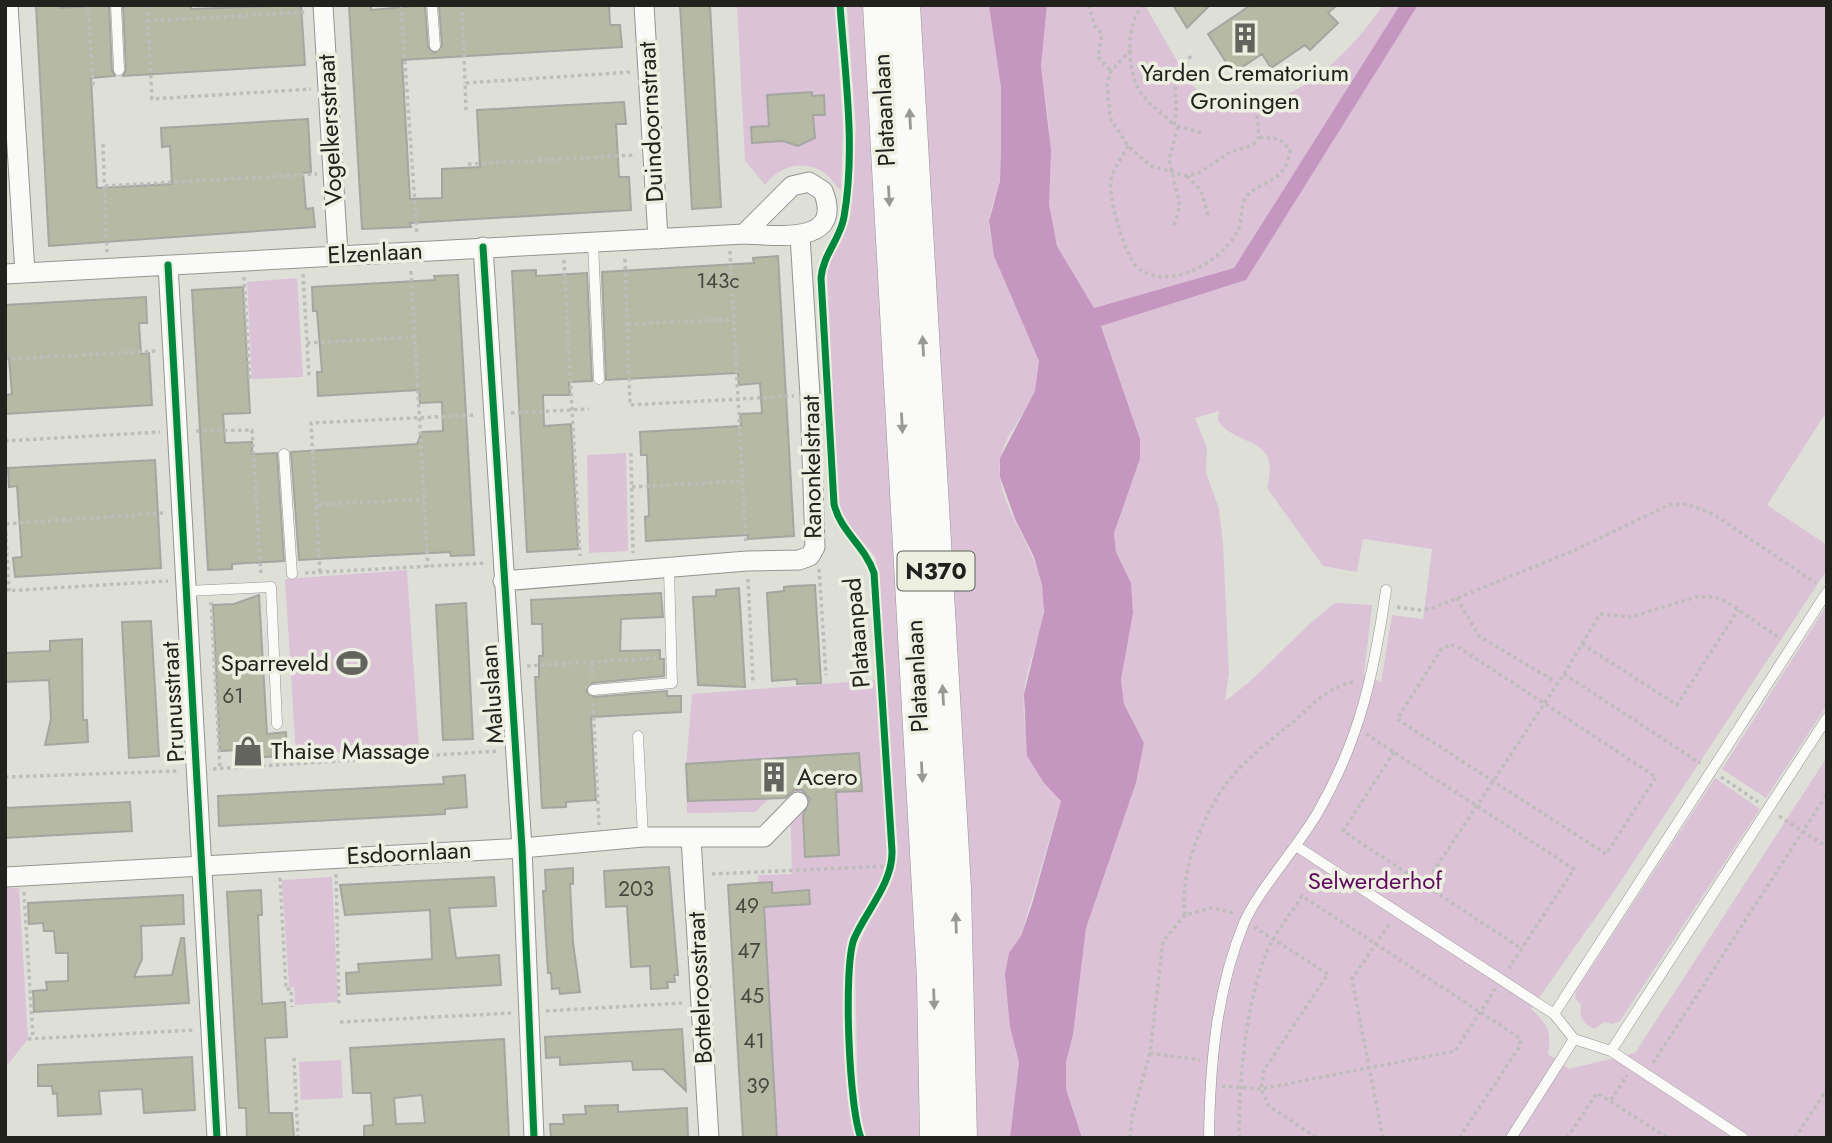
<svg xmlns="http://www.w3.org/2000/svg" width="1832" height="1143" font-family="Jost,sans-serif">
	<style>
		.green { fill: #dbc2d7; fill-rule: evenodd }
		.water { fill: #c496c0 }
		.building { fill: #b6baa4; stroke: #a4a6a0; stroke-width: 2; fill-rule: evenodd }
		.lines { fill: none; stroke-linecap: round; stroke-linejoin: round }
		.service-casing { stroke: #94958f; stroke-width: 11 }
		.minor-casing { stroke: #94958f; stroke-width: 21 }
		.trunk-casing { stroke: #94958f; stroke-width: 33 }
		.path { stroke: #bdbebb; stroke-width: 3.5; stroke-dasharray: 3.5 3.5; stroke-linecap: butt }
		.service { stroke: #fafaf9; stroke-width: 10 }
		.minor { stroke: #fafaf9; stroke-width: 19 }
		.trunk { stroke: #fafaf9; stroke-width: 32 }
		.cycleway-casing { stroke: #edf0e1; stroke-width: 11 }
		.cycleway { stroke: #00873e; stroke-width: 7 }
		.oneway { fill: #989996 }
		.labels { text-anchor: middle; stroke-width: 7; stroke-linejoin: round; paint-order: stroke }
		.number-label { font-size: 21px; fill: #46483f }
		.shield { fill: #edf0e1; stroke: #5e6058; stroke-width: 2 }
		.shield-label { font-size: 23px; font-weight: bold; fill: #21221d }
		.poi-label { font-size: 24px; fill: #21221d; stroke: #edf0e1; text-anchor: start }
		.street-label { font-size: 24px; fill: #21221d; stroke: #edf0e1 }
		.park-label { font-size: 24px; fill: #610b60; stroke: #edf0e1 }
	</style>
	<rect width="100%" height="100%" fill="#dee0d8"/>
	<path class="green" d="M737,5H835L843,127L841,190C833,185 833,179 826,174C805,158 779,166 765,185L745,161Z
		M847,5H867L916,902L923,1138H867L858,1109L855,960C862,921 896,890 898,850L876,558L846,522L838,505L827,270L850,218L856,129Z
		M918,5H989C1001,61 1006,122 1000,179C998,194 988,210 989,225C993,260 1008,289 1022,320C1028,334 1038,349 1039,364C1043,401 1004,428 1000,461C995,505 1035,544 1042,586C1049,628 1027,656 1024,694C1021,733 1034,772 1061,800L1021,936L1008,1003L1019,1062L1010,1138H970Z
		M1047,5H1145L1178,63C1182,79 1195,89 1210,97C1276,129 1349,56 1383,5H1400L1234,268L1094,308L1057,246L1049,204V128L1041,66Z
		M1418,5H1827V411L1767,505L1827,545V570L1615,890L1531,1009C1548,1024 1552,1032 1548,1054L1569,1069L1635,1053L1827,757V1138H1082L1066,1089V1062L1073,1035L1086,928L1136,783L1144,743L1124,704L1121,680L1133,613L1131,583L1116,552L1114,533L1140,460V439L1101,325L1246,280ZM1219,411L1218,421C1240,450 1281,434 1267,488L1323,566L1357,572L1363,539L1432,549L1423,619L1392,615L1381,682L1364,675L1372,605L1335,603C1296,632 1265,673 1225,701L1229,673L1223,544L1219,509L1206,473L1207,448L1195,418Z
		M297,278L303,377L252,379L247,282Z
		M626,453L628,551L589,553L587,455Z
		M407,570L419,748L296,755L285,579Z
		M1827,605V705L1766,798L1722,769Z
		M875,680L889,855C885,892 853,921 845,958L848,1104L856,1138H773L758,875L792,874L790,799L771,797L755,812L687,813L686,767L692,694Z
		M1715,778L1760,809L1620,1021L1612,1024L1605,1022L1594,1029C1582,1023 1579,1018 1581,1005L1575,998L1576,991Z
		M332,877L338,1002L295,1005L294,987H289L282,880Z
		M5,888H19L28,1039L5,1068Z
		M341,1060L343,1098L301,1100L299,1062Z"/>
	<path class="water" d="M989,5H1047L1041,66L1051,150L1049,204L1057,246L1094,308L1234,268L1400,5H1418L1246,280L1101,326L1140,439V459L1114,533L1116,552L1131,583L1133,613L1121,680L1124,704L1144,743L1136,783L1086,928L1073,1035L1066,1062V1089L1082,1138H1010L1019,1062L1010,1027L1005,974L1009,953L1021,936L1032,904L1061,801L1044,783L1027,756L1024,694L1044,612L1042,585L1034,557L1015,519L1000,477V458L1035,391L1039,361L994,256L989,221L1000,181L1001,153V88Z"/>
	<path class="building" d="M36,5H60V8L109,5L112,70L115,76L91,78L97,188L172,184L170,146L162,147L161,128L308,119L311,172L303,173L306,209L313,208L315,227L49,246Z
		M123,5H191V9L301,5L305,65L123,76L126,70Z
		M349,5H371V10L425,5L428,47L435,53L442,46L439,5H609L610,25H620L622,47L402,60L410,199L442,198V169L480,167L477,110L624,102L626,124H616L619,177H629L631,210L410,223L411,227L362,229Z
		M680,5H710L721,207L692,209Z
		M1173,5H1210L1187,28Z
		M1251,5H1337L1328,13L1338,23L1310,50L1305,45L1271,68L1262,54L1233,73L1208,34Z
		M812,92V96L824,95L825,115H813L815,138L798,146L783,141L752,143L751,127L769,126L767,95Z
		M778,256L794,536L748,539V535L646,541L645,517L649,516L647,455H641L640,432L741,426L740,414L762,413L760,383L739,385L738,373L606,380L602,272L754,263L753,258Z
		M536,270V276L587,273L592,381L569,382L570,395H543L544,426L571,424L578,549L527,552L512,271Z
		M458,275L474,555L451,556L450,552L299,560L291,452L417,444L422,432L443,431L442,402L420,403L419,390L318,396L317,372H322L317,311H313L312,287L435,280L434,276Z
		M243,287L250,413L223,414L225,443L252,442V454L277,453L284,561L232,564V569L208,570L192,290Z
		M146,297L147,323H139L141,354L149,353L152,405L5,414V395L12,394L9,358H5V305Z
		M155,460L161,568L15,577L13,558L22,557L17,486L9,487L8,468Z
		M815,585L821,683L797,684V679L772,681L767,593L784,591V587L792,586Z
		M739,588L745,687L698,685L693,597L716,596V590Z
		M661,593L663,617L621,619L620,651L660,650V659H664V676L592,683L586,691L594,697L667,691V696H681V712L591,717L596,800L566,802V807L542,808L535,677H539V656H543L542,624H532L531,600Z
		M259,595L267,734L286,732L287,756L242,758V750L220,751L213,605L234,604Z
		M466,603L473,739L443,740L436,605Z
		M151,621L159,756L129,758L122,622Z
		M82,639L83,720H87L88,742L45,745L51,719L49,680L5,682V653L50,651V641Z
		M859,753L862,791L836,792L839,855L805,857L803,815L810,799L802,790H794L785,798L688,801L686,764Z
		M465,775L467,807L445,809V814L219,826L218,796L444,784L443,777Z
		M130,802L132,831L5,838V808Z
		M669,867L678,975H674L675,982H667L668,988L651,989L650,966L631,967L627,906L606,907L604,871Z
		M573,868V884H570L573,943L580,992L560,994L559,988L552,989L551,973H548L543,891H546L545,870Z
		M494,877L496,906L449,908L456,958L499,955L501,985L347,994L346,973L359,972L358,964L432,959L430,910L345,915L340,885Z
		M772,882V893L809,890L810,904L764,907L777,1138H743L728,885Z
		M261,890L262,915H258L262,1004L285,1002L287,1037L265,1038L269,1113H292L294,1138H247L246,1108H239L227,892Z
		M183,895L184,924L141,926L142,959L134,977L172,975L181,938H184L189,1003L34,1012L33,991L47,990L46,982L68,981V953H56L54,931H44L43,923L29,924L28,903Z
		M682,1029L686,1091L663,1069L633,1070L632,1061L560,1065V1057L546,1058L545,1037Z
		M504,1039L509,1138H364V1126L373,1125L371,1093H353L350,1048ZM422,1095L425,1123L396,1124L394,1098Z
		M192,1057L195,1110L144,1113L142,1089L99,1091L101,1114L58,1116L57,1093L53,1094L52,1086H38V1065Z
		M618,1105V1112L687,1108L688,1137L551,1138L550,1124H564L563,1115L586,1114L585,1106Z"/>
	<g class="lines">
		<g class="service-casing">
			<path id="service" d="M116,5L119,70
				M432,5L435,46
				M593,243L599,379
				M284,454L292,574
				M187,591L271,587L277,724
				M1827,592L1554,1014L1574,1039L1611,1051L1827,718
				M593,690L672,683L669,570
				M638,736L643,837
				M1296,846L1554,1014
				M1611,1051L1743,1138
				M1209,1138C1210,1065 1216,991 1244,923C1259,889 1298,847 1318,812C1360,739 1374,673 1386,590
				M1511,1138L1574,1039"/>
		</g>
		<g class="minor-casing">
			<path id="minor" d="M8,5L25,273
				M323,5L338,255
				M644,5L658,239
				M809,182L823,191C845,246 775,235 744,234L792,186Z
				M483,247L522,848L534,1138
				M168,265L217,1138
				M5,274L744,234
				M503,581L747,561L799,560L810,556L815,547L810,395L800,236
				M691,838L709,1138
				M5,877L522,848L643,837H764L798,802"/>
		</g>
		<g class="trunk-casing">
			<path id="trunk" d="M879,5L933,979L936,1138
				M904,5L955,888L961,1138"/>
		</g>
		<path class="path" d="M88,5L93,86
			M147,5L152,99L311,89
			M401,5L417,234
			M462,5L465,83
			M1089,5L1094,25L1102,34L1098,57L1111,71
			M1143,5C1125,23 1127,69 1139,90C1148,105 1163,113 1174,125
			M147,21L306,12
			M1131,50L1111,71L1107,83L1110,118L1128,146L1151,166L1187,176L1199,173L1230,152L1253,145L1259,137L1255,91
			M1191,56C1163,92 1182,88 1174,125L1202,133
			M466,110L465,83L632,72
			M103,144L107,253
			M1128,146C1123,156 1113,168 1111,180C1107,195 1126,260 1139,269C1170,291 1220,262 1236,234C1243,223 1240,210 1245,198C1263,177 1286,185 1290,150L1280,139L1259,137
			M468,164L636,155
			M1187,176L1201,191L1209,218
			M105,186L317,174
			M1174,225L1180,206L1169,159L1178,127
			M730,251L746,543
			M625,259L630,405L794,396
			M564,260L580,556
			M411,271L428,567
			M303,274L309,376
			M244,277L250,381
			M628,324L734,319
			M307,343L415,337
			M5,359L157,351
			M511,413L589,409
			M196,431L252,430L261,576
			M5,441L160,432
			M631,453L633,553
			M632,487L742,481
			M318,505L424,499
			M5,518L9,591
			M6,524L164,513
			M819,569L826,675
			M320,572L311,423L476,415
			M305,573L486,563
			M748,579L753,682
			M5,591L168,581
			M1457,598L1479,636L1556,682
			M211,602L220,768
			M1397,607L1419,610L1433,608L1575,550L1669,505L1687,504L1713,514L1816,583
			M1582,644L1677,705L1738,610
			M1451,645L1460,648L1656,777L1606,854L1397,719L1442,648Z
			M592,662V678
			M527,666L659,658
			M1564,674L1600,614L1631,617L1696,597H1714L1727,602L1781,639
			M593,703L599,825
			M1366,734L1574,869L1509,968
			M1394,752L1343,831L1522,949
			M213,769L499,751
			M5,777L178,771
			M1721,777L1758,802
			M1779,816L1827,847
			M336,874L339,1005
			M712,874L891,866
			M280,878L286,989H291L292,1007
			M1425,884L1564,674L1700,763
			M24,892L33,1038
			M1185,915C1179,874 1202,817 1226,784C1244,760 1270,741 1293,722C1312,705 1329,686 1354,682
			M1254,927L1328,974L1264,1070L1261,1089L1269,1106L1317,1138
			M546,1011L682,1003
			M340,1022L511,1013
			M28,1039L195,1030
			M1150,1053L1200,1060
			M294,1058L298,1138
			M1653,1063L1827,794
			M1222,1086L1261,1089L1455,1051L1495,989
			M1611,1100L1627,1075
			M1130,1138L1132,1117L1150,1053L1163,941L1185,915L1211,908L1234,913
			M1239,1138C1239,1081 1245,1010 1265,956C1273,935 1290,915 1302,896L1520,1038V1046L1459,1138
			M1383,1138L1352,979L1390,923
			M1567,1138L1597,1093L1668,1138
			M1795,1138L1827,1089"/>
		<use href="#service" class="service"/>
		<use href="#minor" class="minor"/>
		<use href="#trunk" class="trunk"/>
		<g class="cycleway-casing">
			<path id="cycleway" d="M840,5C845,75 856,148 844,217C840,240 823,254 821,278L834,504C840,531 865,546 874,573L892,851C893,883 866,911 854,939C843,968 849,1109 861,1138
				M483,247L522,848L534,1138
				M168,265L217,1138"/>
		</g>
		<use href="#cycleway" class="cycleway"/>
	</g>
	<defs><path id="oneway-solid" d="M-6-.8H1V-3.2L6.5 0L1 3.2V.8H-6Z" transform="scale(1.75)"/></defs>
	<g class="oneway">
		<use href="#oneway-solid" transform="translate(910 119) rotate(-93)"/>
		<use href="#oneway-solid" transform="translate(889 196) rotate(87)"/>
		<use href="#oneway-solid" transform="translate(923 346) rotate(-93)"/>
		<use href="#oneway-solid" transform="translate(902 423) rotate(87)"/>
		<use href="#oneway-solid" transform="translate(943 695) rotate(-93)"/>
		<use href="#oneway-solid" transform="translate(922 772) rotate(87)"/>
		<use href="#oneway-solid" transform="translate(956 923) rotate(-92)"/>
		<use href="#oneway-solid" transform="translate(934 999) rotate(88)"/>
	</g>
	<defs>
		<g id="building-bare" transform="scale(2.415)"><path d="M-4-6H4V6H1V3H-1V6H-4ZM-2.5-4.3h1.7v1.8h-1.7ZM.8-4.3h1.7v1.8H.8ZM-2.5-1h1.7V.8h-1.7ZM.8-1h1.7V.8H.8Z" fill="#63645e" stroke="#edf0e1" stroke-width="2.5" paint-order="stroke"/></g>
		<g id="stadium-bare" transform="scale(2.415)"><path d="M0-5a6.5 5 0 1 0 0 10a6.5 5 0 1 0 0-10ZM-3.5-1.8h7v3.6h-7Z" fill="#63645e" stroke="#edf0e1" stroke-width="2.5" paint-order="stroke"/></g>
		<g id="shop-bare" transform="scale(2.415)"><path d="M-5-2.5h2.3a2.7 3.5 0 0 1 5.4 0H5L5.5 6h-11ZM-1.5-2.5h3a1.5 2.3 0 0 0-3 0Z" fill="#63645e" stroke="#edf0e1" stroke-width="2.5" paint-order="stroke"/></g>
	</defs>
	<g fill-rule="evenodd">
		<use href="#building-bare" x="1245" y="38"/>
		<use href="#stadium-bare" x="352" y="663"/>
		<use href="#shop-bare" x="248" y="751"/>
		<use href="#building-bare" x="774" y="777"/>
	</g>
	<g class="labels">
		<g class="number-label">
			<text x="718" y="288">143c</text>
			<text x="233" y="703">61</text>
			<text x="636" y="896">203</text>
			<text x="747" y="913">49</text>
			<text x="749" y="958">47</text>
			<text x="752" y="1003">45</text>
			<text x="754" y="1048">41</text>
			<text x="758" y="1093">39</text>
		</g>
		<rect class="shield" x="897.5" y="551.5" width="77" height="39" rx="5"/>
		<g class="shield-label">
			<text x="936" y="579">N370</text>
		</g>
		<g class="poi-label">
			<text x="1245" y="81" text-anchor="middle">Yarden Crematorium<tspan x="1245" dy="28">Groningen</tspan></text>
			<text x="329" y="671" text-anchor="end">Sparreveld</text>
			<text x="271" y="759">Thaise Massage</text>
			<text x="797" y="785">Acero</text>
		</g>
		<g class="street-label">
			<text transform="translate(884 110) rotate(-93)" y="8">Plataanlaan</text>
			<text transform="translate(651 122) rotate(-93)" y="8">Duindoornstraat</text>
			<text transform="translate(330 130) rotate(-93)" y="8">Vogelkersstraat</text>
			<text transform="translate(375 253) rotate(-3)" y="8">Elzenlaan</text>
			<text transform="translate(812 467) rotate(-91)" y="8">Ranonkelstraat</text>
			<text transform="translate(857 633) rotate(-95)" y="8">Plataanpad</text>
			<text transform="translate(917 676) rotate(-93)" y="8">Plataanlaan</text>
			<text transform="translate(492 694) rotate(-94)" y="8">Maluslaan</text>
			<text transform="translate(173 702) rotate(-93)" y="8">Prunusstraat</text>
			<text transform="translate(409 853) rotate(-3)" y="8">Esdoornlaan</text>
			<text transform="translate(700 988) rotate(-93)" y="8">Bottelroosstraat</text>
		</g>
		<g class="park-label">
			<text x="1375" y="889">Selwerderhof</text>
		</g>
	</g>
	<rect width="1832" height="1143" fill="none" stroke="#21221d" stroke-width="14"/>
</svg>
